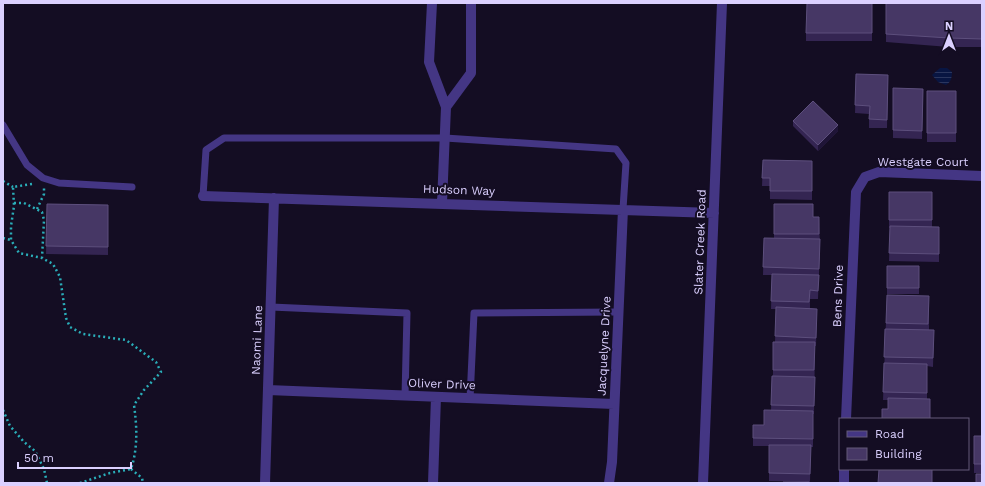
<svg xmlns="http://www.w3.org/2000/svg" width="985" height="486" font-family="'Work Sans',sans-serif">
	<style>
		.water { fill: url(#water-rules) }
		.lines { fill: none; stroke-linecap: round; stroke-linejoin: round }
		.path { stroke: #2aaeb9; stroke-width: 2.5; stroke-dasharray: 2 3; stroke-linecap: butt }
		.lane { stroke: #443684; stroke-width: 7 }
		.street { stroke: #443684; stroke-width: 10 }
		.wall { fill: #342552 }
		.shaded-wall { fill: #1f1437 }
		.building { fill: #463765; stroke: #5d4f7d }
		.labels { text-anchor: middle; stroke-width: 4; stroke-linejoin: round; paint-order: stroke }
		.street-label { font-size: 12px; fill: #dbd0ff; stroke: #140d23 }
	</style>
	<defs>
		<pattern id="water-rules" width="6" height="5" patternUnits="userSpaceOnUse"><rect width="6" height="5" fill="#081542"/><path d="M0 2.5h6" fill="none" stroke="#2b365e"/></pattern>
	</defs>
	<rect width="100%" height="100%" fill="#140d23"/>
	<path class="water" d="M940,68H947L952,72C952,77 951,82 946,85L938,82L932,75Z"/>
	<g class="lines">
		<path class="path" d="M3,181L13,187
			M32,184L13,187L14,206L11,226V240L19,253L42,258L53,264L60,277L66,318L70,327L83,334L126,340L156,362L161,372L144,390L134,405C137,427 138,448 131,469L110,473L80,483
			M14,203H24L42,212L44,220L42,258
			M37,209L44,194V188
			M3,238L11,240
			M3,410L10,426L24,442L35,451L44,469L47,483
			M131,469L142,478L143,483"/>
		<path class="lane" d="M3,125L27,165L43,178L59,183L132,187
			M203,196L206,150L224,138H445L616,149L626,163L623,209
			M271,307L407,313L405,396
			M470,399L474,313L619,312"/>
		<path class="street" d="M432,3L429,62L446,107L442,203
			M446,107L471,73V3
			M203,196L714,213
			M268,390L614,404
			M846,419L856,192L865,177L879,172L982,176
			M265,483L274,198
			M433,483L436,397
			M609,483L612,462L623,209
			M703,483L722,3
			M844,483V469"/>
	</g>
	<path class="wall" d="M872,3V41H806V33Z
		M886,3H982V47H949L886,42Z
		M856,74L888,75L887,128H869V114L855,113Z
		M893,88L923,89L922,139L893,138Z
		M927,91H956V142H927Z
		M793,121L838,131L818,151L793,126Z
		M763,160L812,161V200L770,199V186H762Z
		M889,192H932V227H939V262L889,261L890,228H889Z
		M47,204L108,205V255L46,254Z
		M774,204L813,217H819L820,247L818,299H810V308L817,309L816,346H815L814,414H813V447H811L810,482L769,481V446H753V425H764L771,410L772,376H773V342H775L776,309H771L772,275H763L764,238H774Z
		M887,266H919V294H887Z
		M887,295L929,296V330H934L933,367L927,366V399L888,409V400H883Z
		M974,436H982V473H974Z"/>
	<path class="shaded-wall" d="M838,125V131L818,151V145Z"/>
	<path class="building" d="M807,3H872V33H806Z
		M886,3H982V39L949,38L886,34Z
		M856,74L888,75L887,120L869,119L870,106L855,105Z
		M893,88L923,89L922,131L893,130Z
		M927,91H956V133H927Z
		M813,101L838,125L818,145L793,121Z
		M763,160L812,161V191H770V178H762Z
		M889,192H932V220H889Z
		M47,204L108,205V247L46,246Z
		M774,204H813V217H819V234H774Z
		M890,226L939,227V254L889,253Z
		M764,238L820,239L819,269L763,267Z
		M887,266H919V288H887Z
		M772,274L819,275L818,291L810,290L809,302L771,301Z
		M887,295L929,296L928,324L886,323Z
		M776,307L817,309L816,338L775,336Z
		M885,329L934,330L933,358L884,357Z
		M773,342H815L814,370H773Z
		M884,363L927,364V393L883,392Z
		M772,376L815,377L814,406L771,405Z
		M888,398L930,399V419H882V409H888Z
		M764,410L813,411V439L753,438V425H764Z
		M974,436H982V464H974Z
		M769,445H811L810,474L769,473Z
		M879,469H932V483H878Z
		M976,474H982V483H976Z
		M783,482H809V483H783Z"/>
	<g class="labels">
		<g class="street-label">
			<text x="923" y="166">Westgate Court</text>
			<text transform="translate(459 190) rotate(2)" y="4">Hudson Way</text>
			<text transform="translate(700 242) rotate(-88)" y="4">Slater Creek Road</text>
			<text transform="translate(838 296) rotate(-88)" y="4">Bens Drive</text>
			<text transform="translate(257 340) rotate(-88)" y="4">Naomi Lane</text>
			<text transform="translate(604 346) rotate(-87)" y="4">Jacquelyne Drive</text>
			<text transform="translate(442 384) rotate(2)" y="4">Oliver Drive</text>
		</g>
	</g>
	<rect width="985" height="486" fill="none" stroke="#dbd0ff" stroke-width="8"/>
	<rect x="839" y="418" width="130" height="52" fill="#140d23" stroke="#645b7b"/>
	<rect x="847" y="431" width="20" height="6" fill="#443684" stroke="#645b7b"/>
	<text x="875" y="438" font-size="12" fill="#dbd0ff">Road</text>
	<rect x="847" y="448" width="20" height="12" fill="#463765" stroke="#645b7b"/>
	<text x="875" y="458" font-size="12" fill="#dbd0ff">Building</text>
	<g transform="translate(949 36)" stroke="#140d23" stroke-width="3" paint-order="stroke">
	<path d="M0-3L7 15L0 10L-7 15Z" fill="#dbd0ff"/>
	<text y="-6" font-size="11" font-weight="bold" text-anchor="middle" fill="#dbd0ff">N</text>
	</g>
	<path d="M18 462v6h113v-6" fill="none" stroke="#dbd0ff" stroke-width="2"/>
	<text x="24" y="462" font-size="12" fill="#dbd0ff" stroke="#140d23" stroke-width="3" paint-order="stroke">50 m</text>
</svg>
